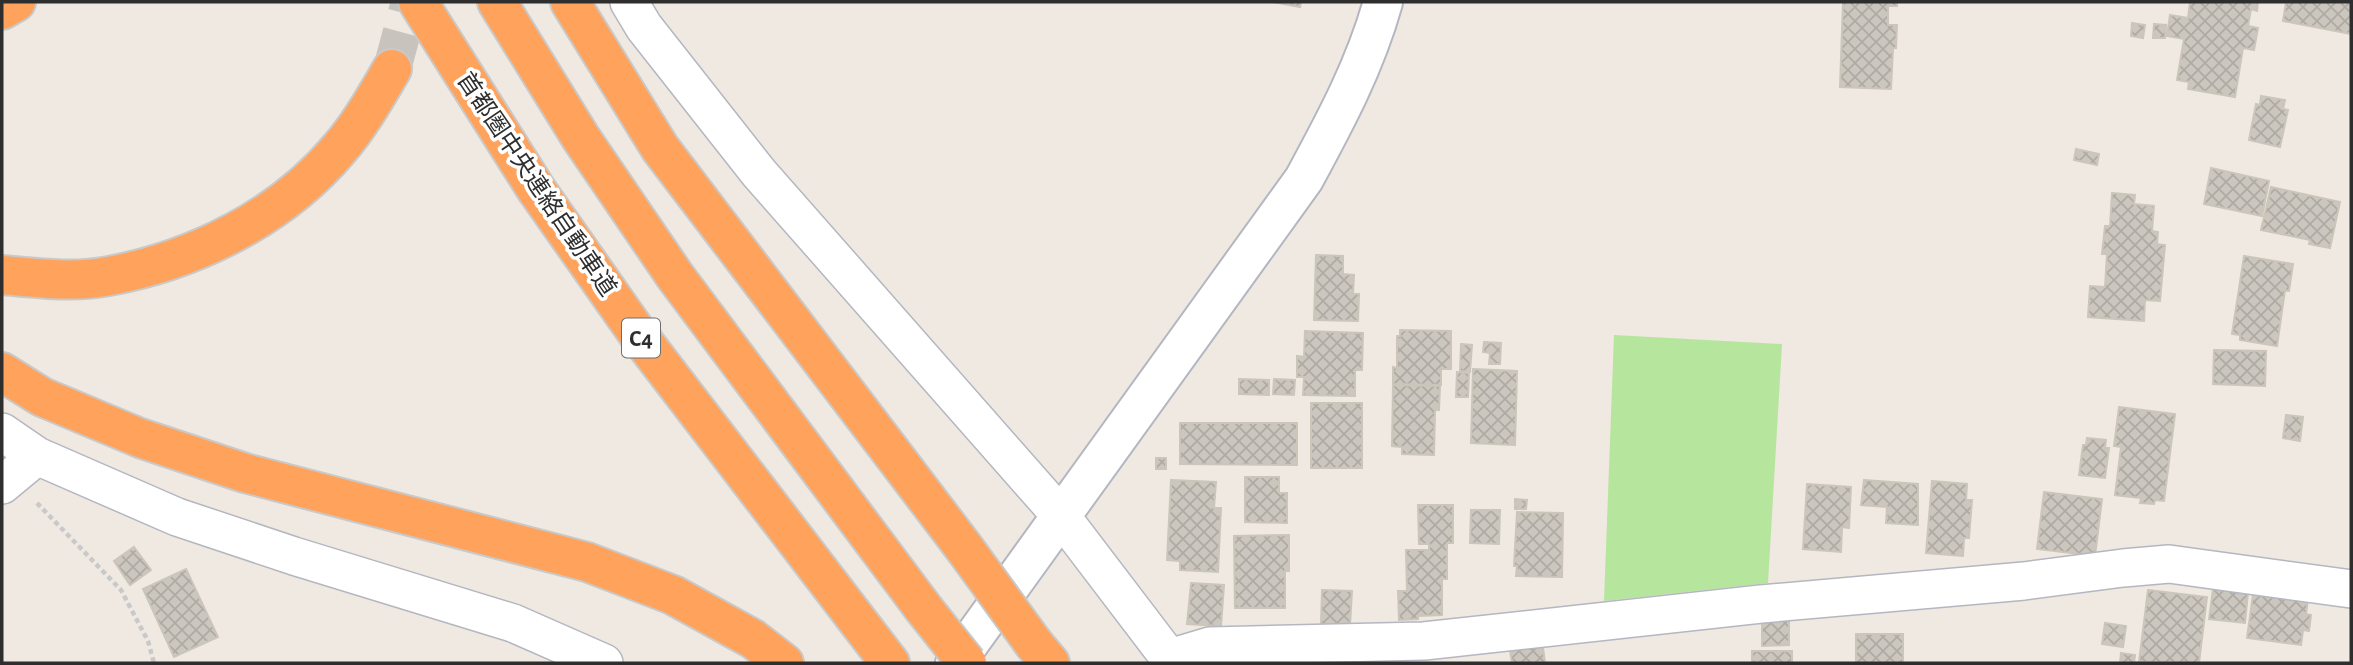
<svg xmlns="http://www.w3.org/2000/svg" width="2353" height="665" font-family="'Alegreya Sans','Noto Sans JP',sans-serif">
	<style>
		.park { fill: #b6e59e }
		.building { fill: url(#building-cross-hatch); stroke: #cbc5ba; stroke-width: 2 }
		.lines { fill: none; stroke-linecap: round; stroke-linejoin: round }
		.motorway-tunnel { stroke: #c8c4bd; stroke-width: 38; stroke-dasharray: 38 19; stroke-linecap: butt }
		.minor-casing { stroke: #b4b7c1; stroke-width: 40 }
		.tertiary-casing { stroke: #b4b7c1; stroke-width: 42 }
		.motorway-casing { stroke: #c9c9c9; stroke-width: 42 }
		.path { stroke: #c9c9c9; stroke-width: 4.5; stroke-dasharray: 5 3.5; stroke-linecap: butt }
		.minor { stroke: #fff; stroke-width: 37 }
		.tertiary { stroke: #fff; stroke-width: 38 }
		.motorway { stroke: #ffa35c; stroke-width: 38 }
		.motorway-bridge-casing { stroke: #c9c9c9; stroke-width: 42; stroke-linecap: butt }
		.motorway-bridge { stroke: #ffa35c; stroke-width: 38 }
		.labels { text-anchor: middle; stroke-width: 7; stroke-linejoin: round; paint-order: stroke }
		.shield { fill: #fff; stroke: #6d6d6d; stroke-width: 2 }
		.shield-label { font-size: 23px; font-weight: bold; fill: #2e2e2e }
		.street-label { font-size: 24px; fill: #2e2e2e; stroke: #fff }
	</style>
	<defs>
		<pattern id="building-cross-hatch" width="8" height="8" patternUnits="userSpaceOnUse" patternTransform="scale(1.75)"><rect width="8" height="8" fill="#cbc7bf"/><path d="M0 0l8 8M0 8l8-8" fill="none" stroke="#afaba4"/></pattern>
	</defs>
	<rect width="100%" height="100%" fill="#efe9e1"/>
	<path class="park" d="M1614,335L1782,344L1768,583L1604,601Z"/>
	<path class="building" d="M1273,2H1301L1300,7Z
		M1843,2H1897V6H1888V25H1897L1896,48H1893L1891,89L1840,87Z
		M2190,2H2258L2257,11L2251,9L2248,26L2258,28L2254,50L2243,48L2235,97L2188,89L2189,82L2177,80L2184,39L2167,36L2170,15L2188,18Z
		M2286,2H2351V34L2283,21Z
		M2132,23L2145,25L2143,38L2131,36Z
		M2154,24L2166,25L2165,38H2153Z
		M2261,96L2285,100L2283,109L2288,110L2280,147L2249,140L2256,104L2260,105Z
		M2076,149L2099,154L2097,165L2074,160Z
		M2211,168L2269,181L2262,216L2204,204Z
		M2271,187L2340,202L2330,248L2309,244L2310,240L2261,230Z
		M2112,193L2135,195L2134,204L2154,206L2152,231L2158,232L2157,244L2165,245L2160,301L2145,300L2144,321L2088,317L2090,286L2105,287L2107,254H2102L2105,226H2110Z
		M1316,255L1343,256V274L1354,275L1353,294H1359L1358,321L1314,320Z
		M2244,256L2293,264L2289,291L2285,290L2277,346L2240,340V335L2232,334Z
		M1400,330L1451,331V369H1441V385L1393,384V367L1397,368V336H1400Z
		M1305,331L1363,333L1362,370H1355V396L1303,395L1304,377H1297V356L1304,357Z
		M1484,342L1501,343L1500,364H1489L1490,353L1483,352Z
		M1461,344L1472,345L1470,372L1460,371Z
		M2214,350L2266,351L2265,386L2213,384Z
		M1473,369L1517,371L1515,445L1471,443Z
		M1457,372L1469,373L1468,397H1456Z
		M1239,379L1269,380V395L1239,394Z
		M1274,379L1295,380L1294,395L1273,394Z
		M1393,385L1440,386L1439,410H1435L1434,455L1402,454V447L1392,446Z
		M1311,403H1362V468H1311Z
		M2119,407L2175,414L2164,501L2155,500L2154,504L2140,503L2141,498L2115,495L2121,447L2114,446Z
		M2286,415L2303,417L2300,441L2283,438Z
		M1180,423H1297V465L1180,464Z
		M2087,438L2106,440L2105,448H2109L2105,478L2079,475L2083,445H2086Z
		M1156,458H1166V469H1156Z
		M1245,477H1279V493H1287V523L1245,522Z
		M1171,480L1216,482L1214,508H1221L1218,572L1180,570V561L1167,560Z
		M1864,480L1918,484V525L1886,523L1887,507L1861,505Z
		M1932,481L1967,484L1966,500H1972L1969,538H1964L1963,556L1926,553Z
		M1807,484L1851,487L1849,528L1842,527L1841,552L1803,549Z
		M2044,492L2102,499L2095,556L2037,549Z
		M1515,499L1527,500L1526,509H1515Z
		M1418,505H1453V543H1447V579H1442V615L1418,616V619L1399,620L1398,591H1407L1406,550H1429V544H1419Z
		M1471,510H1500L1499,544L1470,543Z
		M1517,512L1563,513L1562,577L1516,576L1517,566H1514Z
		M1289,535V571H1285V608H1235L1234,536Z
		M134,547L151,570L130,585L114,561Z
		M186,569L218,637L174,657L143,589Z
		M1191,583L1224,585L1221,626L1187,624Z
		M2213,589L2248,593L2245,623L2209,619Z
		M1322,590L1352,591L1350,626L1321,624Z
		M2148,590L2207,597L2199,663L2139,662Z
		M2253,594L2308,600L2306,614L2311,615L2309,631L2303,630L2301,645L2247,638Z
		M1762,619H1789V645L1762,646Z
		M2105,623L2126,626L2123,647L2102,644Z
		M1856,634H1903V663H1856Z
		M1542,640L1545,663H1512L1509,644Z
		M1752,651H1792V663H1752Z
		M2121,653L2135,655L2134,662L2146,663H2120Z"/>
	<g class="lines">
		<path class="motorway-tunnel" d="M392,69L410,2"/>
		<g class="minor-casing">
			<path id="minor" d="M629,2L644,27L759,173L1061,516L1173,663
				M2,432L37,456L177,517L294,556L513,623L604,663
				M2,485L37,456
				M1170,658L1210,646L1424,641L1761,604L2024,581L2123,568L2169,564L2351,589"/>
		</g>
		<g class="tertiary-casing">
			<path id="tertiary" d="M955,663L1304,179C1336,120 1365,66 1383,2"/>
		</g>
		<g class="motorway-casing">
			<path id="motorway" d="M418,2L536,189L640,337L890,663
				M497,2L581,138L675,276L924,609
				M570,2L660,148L965,549
				M2,10L16,2
				M2,275C37,278 74,283 109,276C195,260 282,217 339,149C360,125 376,96 392,69
				M2,372L42,397L140,438L245,473L587,562L673,595L753,639L784,663
				M1034,644L1050,663"/>
		</g>
		<path class="path" d="M37,503L121,590L148,641L154,663"/>
		<use href="#minor" class="minor"/>
		<use href="#tertiary" class="tertiary"/>
		<use href="#motorway" class="motorway"/>
		<g class="motorway-bridge-casing">
			<path id="motorway-bridge" d="M965,549L1034,644
				M924,609L967,663"/>
		</g>
		<use href="#motorway-bridge" class="motorway-bridge"/>
	</g>
	<g class="labels">
		<rect class="shield" x="622" y="318.5" width="38" height="39" rx="5"/>
		<g class="shield-label">
			<text x="641" y="346">C4</text>
		</g>
		<g class="street-label">
			<text transform="translate(537 184) rotate(56)" y="8">首都圏中央連絡自動車道</text>
		</g>
	</g>
	<rect width="2353" height="665" fill="none" stroke="#2e2e2e" stroke-width="7"/>
</svg>
